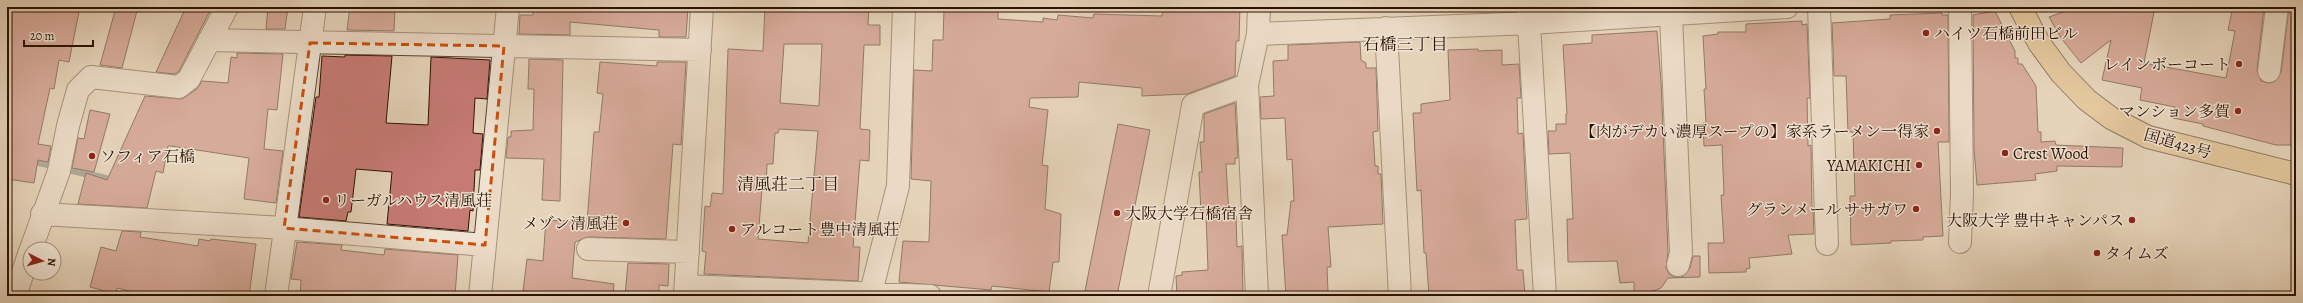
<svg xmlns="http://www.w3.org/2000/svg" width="2303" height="303" font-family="Alegreya,'Noto Serif JP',serif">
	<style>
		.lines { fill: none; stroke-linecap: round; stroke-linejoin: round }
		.stream { stroke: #6f7370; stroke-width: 7 }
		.building { fill: #c67a74; stroke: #2b1000; fill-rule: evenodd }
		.minor-casing { stroke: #5a412e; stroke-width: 24 }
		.trunk-casing { stroke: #2b1000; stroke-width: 24 }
		.minor { stroke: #efe3d2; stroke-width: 22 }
		.trunk { stroke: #e3ba7d; stroke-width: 22 }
		.marked { fill: none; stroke: #cc4e0a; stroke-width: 3; stroke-dasharray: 8 5; stroke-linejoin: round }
		.poi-dot { fill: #8f2418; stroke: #efe3d2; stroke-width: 1.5 }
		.labels { text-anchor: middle; stroke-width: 3; stroke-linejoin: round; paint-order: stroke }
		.poi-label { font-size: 16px; fill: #2b1000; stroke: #efe3d2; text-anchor: start }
		.street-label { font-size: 16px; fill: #2b1000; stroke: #efe3d2 }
		.neighbourhood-label { font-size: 17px; fill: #2b1000; stroke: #efe3d2 }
	</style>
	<rect width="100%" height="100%" fill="#e6d4ba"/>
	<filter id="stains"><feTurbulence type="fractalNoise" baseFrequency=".005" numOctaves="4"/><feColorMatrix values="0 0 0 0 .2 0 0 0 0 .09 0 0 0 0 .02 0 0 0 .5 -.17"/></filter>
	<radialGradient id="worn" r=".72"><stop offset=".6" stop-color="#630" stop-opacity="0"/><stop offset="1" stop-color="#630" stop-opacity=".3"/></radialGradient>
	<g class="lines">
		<path class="stream" d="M29,160L116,181"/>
	</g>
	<path class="building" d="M7,7H80L69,62L59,60L54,89L50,88L38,144L51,146L48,162L38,160L34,183L7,179Z
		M116,7H138L122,68L100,65Z
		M186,7H212L179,71L175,74L156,72Z
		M268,7H288L285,29H266Z
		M350,7L395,8L394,31L347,30Z
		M533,7H688L686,37H659V30L570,22V35L519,34L520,15H533Z
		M765,7H869L868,25H880V45H864L860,129L870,130L869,161L860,160L853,247H860L858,281L704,274L706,252L702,251L705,206L710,207L712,193L723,194L728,49L763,51ZM784,44H822L819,106L780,103ZM779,129L818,131L808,243L758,239L762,188H766L767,164H773L775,133H778Z
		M967,7H998V19L1043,22V18L1057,20L1058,15L1093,18L1094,14L1162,16L1163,7H1240L1239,41H1236L1235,76L1187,94L1142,96V88L1079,82L1078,97L1030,98L1029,107L1048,110L1042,165L1048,166L1045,209L1061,214L1059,262H1053L1049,292L992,286L991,290L899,282L903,241L929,242L931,181L911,179L914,70L932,71L933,40H943L944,9L967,10Z
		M2077,7H2155L2144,63L2226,78L2235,31L2228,30L2233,7H2264L2257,70L2261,81L2268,83L2274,82L2281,73L2289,7H2296V145H2276L2203,126V124L2173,118L2175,107L2140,100L2142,88L2102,80L2111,40L2081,63L2061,38L2049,17Z
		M1995,11L2015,51V58H2018V64H2022L2036,86L2038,132H2041V142L2055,141L2056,145L2123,148L2122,167L2057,166V171L2035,174L2036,180L1977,185L1974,149L1973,15Z
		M1942,13V15H1948L1949,142H1938L1943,236L1923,237V240L1891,241V243L1851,245L1850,196H1855L1853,132H1848L1846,76H1834L1832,23L1890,19V15Z
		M1802,21V25L1807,24L1810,98H1807L1808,146L1811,145L1812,210H1813L1814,234L1788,235L1792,254L1749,258L1750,268L1746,269V272L1709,273L1708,243H1724L1721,195H1724L1722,145L1704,146L1703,123H1706L1704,89H1706L1703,36L1718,34V32H1746V24Z
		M1657,31L1661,82L1668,252L1666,268L1669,274L1675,277H1682L1690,268L1693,256H1700V277L1668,278L1661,288L1653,291L1634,293V282L1620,283L1617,261L1568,262L1567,219H1573L1570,153L1549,154L1548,131H1556V124H1566V114H1567L1563,45L1592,43V35Z
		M1360,42L1361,60L1366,63V68H1376L1378,131L1373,132L1375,166H1378V174H1381L1383,224L1328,227L1331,267H1327L1328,292H1325V296H1286L1282,235H1287L1291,201H1294L1292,159L1287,160L1285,118L1261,119L1260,97L1274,96L1273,61L1288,60V45Z
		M1478,49V51L1502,50V65L1519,64L1521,98H1517L1518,134L1523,133L1527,219L1515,220L1517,270H1523L1525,296H1429L1426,253H1424L1421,190L1417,191L1413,113H1421V104L1450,100L1448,50Z
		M237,53L283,54L277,110L268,109L264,149L283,151L276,203L244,199L249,158L171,146H168L163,173L156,171L147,208L78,204L86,173L107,180L145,96L182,99L197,89L202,81L228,83L231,57L237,58Z
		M345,55L392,56L386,123L428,125L431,57L490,60L487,99L475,98L473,133L483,134L480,170H475L473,211L470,210L468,231L387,224L392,172L356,169L351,212H348L346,221L299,217L316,97H319L322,56L345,57Z
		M529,59L563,60L560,201L542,200L544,159L506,158L508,137H511V131L533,130L534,89H528Z
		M600,62L657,66V62H686L681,145L673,144L666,239L588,237L575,242L572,278L614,284L613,296L555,294L523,291L527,259L543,261L546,220L587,222L594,132H599L603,94L597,93Z
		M1235,103L1238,158H1235V164H1226L1229,217L1236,216L1237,247L1242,246L1243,296H1177L1176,276L1182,275V272L1208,270L1206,213H1201L1199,172H1202L1200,142H1204V114Z
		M90,110L110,114L94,172L72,168L78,138L84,139Z
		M1118,124L1150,130L1117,296H1084Z
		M122,231L141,232L140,237L198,246L199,239L210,241L211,239L256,244L249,296H174L154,293V296H150L117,288L116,294L90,287L101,247L116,251Z
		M297,242L342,245L341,250L384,255L385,249L458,255L455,296H300L301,280L291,279Z
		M628,263L669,264L668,286L659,285V296H625Z"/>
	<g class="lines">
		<g class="minor-casing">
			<path id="minor" d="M1528,7L1545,296
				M1819,7L1827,244
				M1671,15L1681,253L1678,265
				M1386,28L1400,296
				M1258,34L1530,23L1787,7
				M209,40L700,50
				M2269,71L2277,7
				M42,214L284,228L485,245
				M1960,242L1962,194L1960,7
				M31,249L59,171L68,126L78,90L91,77L179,87L189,79L227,7
				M588,249L688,252
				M686,286L930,296
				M15,296L30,251
				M276,296L315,7
				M480,296L508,7
				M685,296L702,7
				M870,296L898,186L904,7
				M1159,296L1193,105L1247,85
				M1257,296L1247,85L1258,34L1259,7"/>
		</g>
		<g class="trunk-casing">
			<path id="trunk" d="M2020,7L2039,43L2061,73L2087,100L2111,118L2148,137L2296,174"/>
		</g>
		<use href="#minor" class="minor"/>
		<use href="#trunk" class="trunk"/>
	</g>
	<path d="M0 0H2303V303H0ZM310,43L504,46L485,245L284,228Z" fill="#e6d4ba" fill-opacity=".55" fill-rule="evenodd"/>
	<path class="marked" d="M310,43L504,46L485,245L284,228Z"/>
	<g class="poi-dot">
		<circle cx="1926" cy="33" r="4"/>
		<circle cx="2239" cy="64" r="4"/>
		<circle cx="2238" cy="111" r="4"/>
		<circle cx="1937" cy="131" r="4"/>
		<circle cx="2005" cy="153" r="4"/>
		<circle cx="92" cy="156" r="4"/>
		<circle cx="1919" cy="165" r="4"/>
		<circle cx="326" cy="200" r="4"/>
		<circle cx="1916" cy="209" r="4"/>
		<circle cx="1117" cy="213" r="4"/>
		<circle cx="2132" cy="220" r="4"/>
		<circle cx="626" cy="223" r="4"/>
		<circle cx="732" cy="229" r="4"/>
		<circle cx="2097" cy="253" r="4"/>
	</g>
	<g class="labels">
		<g class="poi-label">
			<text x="1934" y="39">ハイツ石橋前田ビル</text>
			<text x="2231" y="70" text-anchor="end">レインボーコート</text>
			<text x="2230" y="117" text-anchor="end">マンション多賀</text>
			<text x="1929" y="137" text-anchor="end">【肉がデカい濃厚スープの】家系ラーメン一得家</text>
			<text x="2013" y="159">Crest Wood</text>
			<text x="100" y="162">ソフィア石橋</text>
			<text x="1911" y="171" text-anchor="end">YAMAKICHI</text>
			<text x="334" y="206">リーガルハウス清風荘</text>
			<text x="1908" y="215" text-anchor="end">グランメール ササガワ</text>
			<text x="1125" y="219">大阪大学石橋宿舎</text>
			<text x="2124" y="226" text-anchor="end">大阪大学 豊中キャンパス</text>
			<text x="618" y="229" text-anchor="end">メゾン清風荘</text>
			<text x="740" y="235">アルコート豊中清風荘</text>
			<text x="2105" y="259">タイムズ</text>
		</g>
		<g class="street-label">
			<text transform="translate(2178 143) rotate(16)" y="6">国道423号</text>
		</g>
		<g class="neighbourhood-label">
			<text x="1405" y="50">石橋三丁目</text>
			<text x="788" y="190">清風荘二丁目</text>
		</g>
	</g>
	<rect width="2303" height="303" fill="none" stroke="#e6d4ba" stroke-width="24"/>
	<rect x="8" y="8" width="2287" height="287" fill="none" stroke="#2b1000" stroke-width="2"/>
	<rect x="12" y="12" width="2279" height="279" fill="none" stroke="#2b1000"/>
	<g transform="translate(42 261) rotate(96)"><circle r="19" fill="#efe3d2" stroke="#a18f7e"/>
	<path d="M0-3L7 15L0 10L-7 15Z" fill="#8f2418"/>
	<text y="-6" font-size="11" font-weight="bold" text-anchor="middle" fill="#2b1000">N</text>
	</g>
	<path d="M24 40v6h69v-6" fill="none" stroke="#2b1000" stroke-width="2"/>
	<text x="30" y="40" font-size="12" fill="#2b1000" stroke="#efe3d2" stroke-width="3" paint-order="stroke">20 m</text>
	<rect width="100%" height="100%" filter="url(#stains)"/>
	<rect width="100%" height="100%" fill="url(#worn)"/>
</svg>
